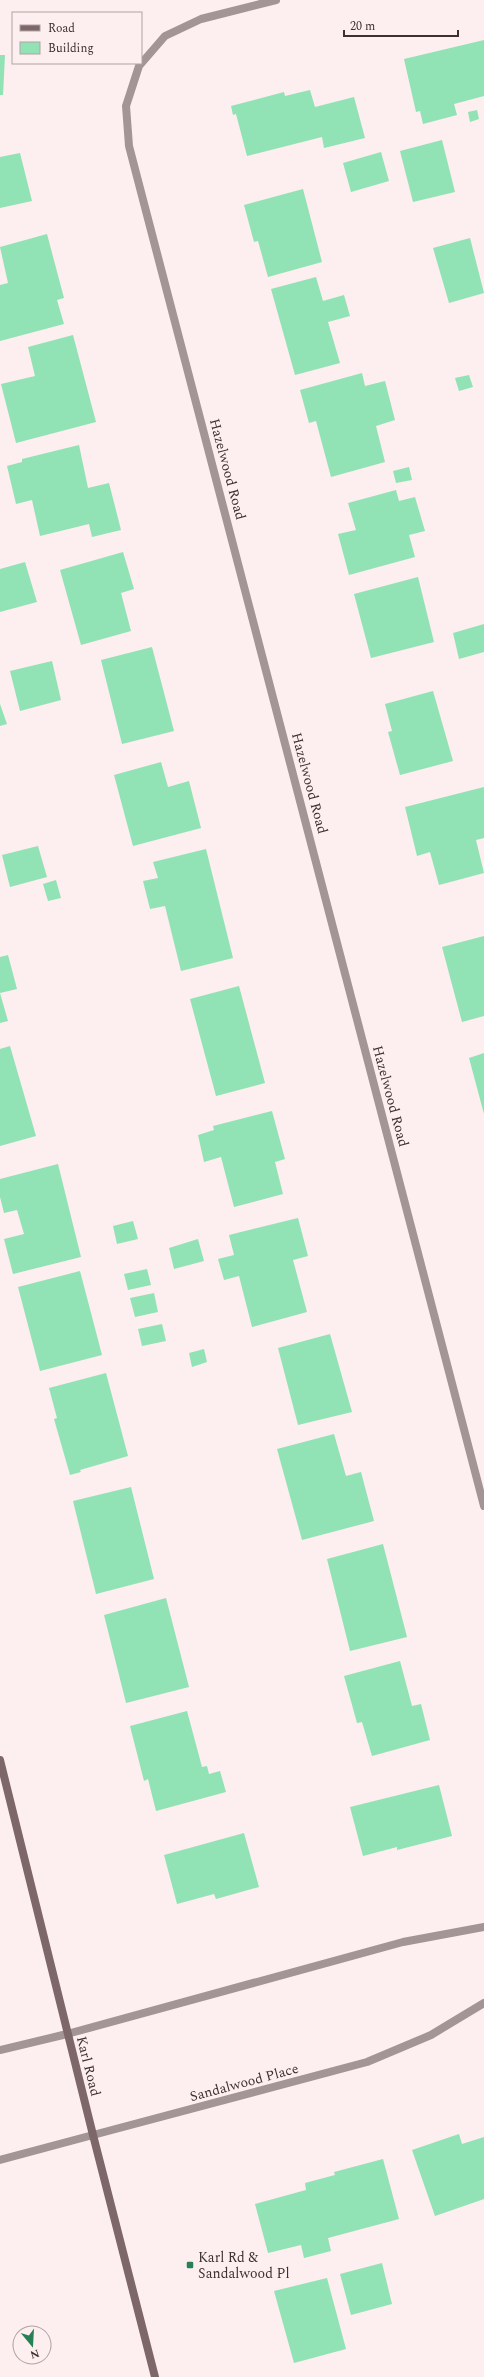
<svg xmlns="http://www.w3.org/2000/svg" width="484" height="2377" font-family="Spectral,serif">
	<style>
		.building { fill: #91e2b4 }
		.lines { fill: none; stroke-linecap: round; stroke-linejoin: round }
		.minor { stroke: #a39495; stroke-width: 8 }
		.tertiary { stroke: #a39495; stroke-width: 8 }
		.secondary { stroke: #7d6769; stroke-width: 8 }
		.poi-dot { fill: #288155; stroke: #fdeeef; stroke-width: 1.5 }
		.labels { text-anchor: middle; stroke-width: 3.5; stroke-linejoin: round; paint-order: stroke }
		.street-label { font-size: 14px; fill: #3e3031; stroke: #fdeeef }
		.poi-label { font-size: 14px; fill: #3e3031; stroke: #fdeeef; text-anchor: start }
	</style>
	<rect width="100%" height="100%" fill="#fdeeef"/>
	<path class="building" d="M484,40V96L454,104L457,115L423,124L420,111L416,112L404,59Z
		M0,55H5L3,95H0Z
		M310,90L315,107L354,97L365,138L324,148L322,137L247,156L236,114L233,115L231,106L284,92L285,96Z
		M477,110L479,119L470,122L468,112Z
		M442,140L455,192L413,202L400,151Z
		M381,152L389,181L351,192L343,163Z
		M20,153L32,201L0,208V157Z
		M303,189L322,262L268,277L258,241L254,242L244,205Z
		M47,234L64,298L57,300L64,324L0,341V285L8,283L0,247Z
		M470,238L484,293L449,303L433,248Z
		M316,277L323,301L344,295L350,316L328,322L340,363L295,375L271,289Z
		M73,335L96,422L16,443L1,384L35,376L28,347Z
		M362,373L365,386L385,381L395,420L376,426L385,462L331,477L316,421L309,423L300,390Z
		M469,375L473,387L459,391L455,378Z
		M79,445L88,488L109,483L121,530L92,537L89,524L40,536L32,500L16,504L7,466L22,462V459Z
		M409,467L412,480L396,483L393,471Z
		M396,490L399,501L415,497L425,531L409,535L415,557L349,575L338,534L356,530L348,503Z
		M123,552L134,589L121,593L131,631L81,645L60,570Z
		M25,562L37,602L0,612V569Z
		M418,577L434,642L371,658L354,594Z
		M484,624V652L459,659L453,633Z
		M152,647L174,731L122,744L101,660Z
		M52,661L61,700L20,711L10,671Z
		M433,691L453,761L400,775L388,732L392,731L385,704Z
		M0,704L7,724L0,726Z
		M161,762L168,787L189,781L201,828L133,846L114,775Z
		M484,787V838L476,840L484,873L439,885L430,852L417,856L405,807Z
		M38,846L47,877L10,887L2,855Z
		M206,849L233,958L181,971L165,906L150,909L143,881L158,878L153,862Z
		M56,880L61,898L48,901L43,884Z
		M484,936V1016L462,1022L442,947Z
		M8,955L17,989L0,993L8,1021L0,1023V957Z
		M239,986L265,1083L216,1096L190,999Z
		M10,1046L36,1136L0,1146V1049Z
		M484,1053V1114L469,1058Z
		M272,1111L285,1159L275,1162L283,1194L234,1207L221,1157L204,1162L198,1135L214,1130L213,1126Z
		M58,1164L81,1257L13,1274L4,1239L24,1234L17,1210L4,1213L0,1197V1179Z
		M298,1218L308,1256L293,1260L307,1312L252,1327L239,1276L224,1280L218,1259L234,1255L229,1235Z
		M133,1221L138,1239L117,1244L113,1226Z
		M198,1239L204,1261L174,1269L169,1248Z
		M147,1269L151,1285L128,1290L124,1274Z
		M80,1271L102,1355L40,1371L18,1287Z
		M154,1293L158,1312L135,1317L130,1298Z
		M162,1324L166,1341L142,1346L138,1329Z
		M330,1334L352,1412L298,1425L278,1348Z
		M204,1349L207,1362L192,1367L189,1353Z
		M106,1373L128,1456L80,1470L81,1472L70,1475L54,1419L57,1418L49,1388Z
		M334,1434L346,1476L361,1472L374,1521L302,1540L277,1449Z
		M131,1487L154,1579L96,1594L73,1501Z
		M383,1544L407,1637L350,1651L327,1559Z
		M166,1598L189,1687L126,1703L104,1615Z
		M400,1661L412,1706L421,1704L430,1740L372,1756L362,1722L357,1723L344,1676Z
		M187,1711L202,1767L207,1766L209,1774L220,1771L226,1792L156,1811L148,1779L144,1781L130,1726Z
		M439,1785L452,1836L397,1850V1847L363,1856L350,1807Z
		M244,1833L259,1887L216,1899L214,1894L177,1904L164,1855Z
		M459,2134L462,2144L484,2137V2199L435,2216L412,2150Z
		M383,2159L399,2219L328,2238L331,2251L304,2258L301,2245L268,2253L255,2204L306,2190L305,2183L335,2175L334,2172Z
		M382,2263L392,2304L351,2315L340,2274Z
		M327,2278L346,2349L294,2363L274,2291Z"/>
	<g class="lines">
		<path class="minor" d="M276,0L201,19L165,36L139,66L126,106L129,146L484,1506
			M67,2034L403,1942L484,1927
			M93,2135L367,2062L431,2035L484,2003"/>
		<path class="tertiary" d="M0,2050L67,2034
			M0,2160L93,2135"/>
		<path class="secondary" d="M0,1760L93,2135L155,2377"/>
	</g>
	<rect class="poi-dot" x="186" y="2261" width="8" height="8" rx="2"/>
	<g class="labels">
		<g class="street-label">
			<text transform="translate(228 469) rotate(75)" y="5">Hazelwood Road</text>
			<text transform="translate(310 783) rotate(75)" y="5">Hazelwood Road</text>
			<text transform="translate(391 1096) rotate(75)" y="5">Hazelwood Road</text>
			<text transform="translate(89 2066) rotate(76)" y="5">Karl Road</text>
			<text transform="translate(244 2082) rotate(-15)" y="5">Sandalwood Place</text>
		</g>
		<g class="poi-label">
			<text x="198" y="2262">Karl Rd &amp;<tspan x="198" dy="16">Sandalwood Pl</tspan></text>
		</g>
	</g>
	<rect x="12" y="12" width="130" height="52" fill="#fdeeef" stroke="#b1a2a3"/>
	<rect x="20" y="25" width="20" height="6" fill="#7d6769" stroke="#b1a2a3"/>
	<text x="48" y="32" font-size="12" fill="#3e3031">Road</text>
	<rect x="20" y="42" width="20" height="12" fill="#91e2b4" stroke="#b1a2a3"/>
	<text x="48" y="52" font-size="12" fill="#3e3031">Building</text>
	<g transform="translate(32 2345) rotate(162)"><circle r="19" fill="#fdeeef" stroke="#b1a2a3"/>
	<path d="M0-3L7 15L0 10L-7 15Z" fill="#288155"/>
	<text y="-6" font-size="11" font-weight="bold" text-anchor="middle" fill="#3e3031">N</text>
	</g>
	<path d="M344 30v6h114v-6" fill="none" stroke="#3e3031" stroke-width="2"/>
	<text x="350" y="30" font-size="12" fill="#3e3031" stroke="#fdeeef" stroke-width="3" paint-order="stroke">20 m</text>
</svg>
